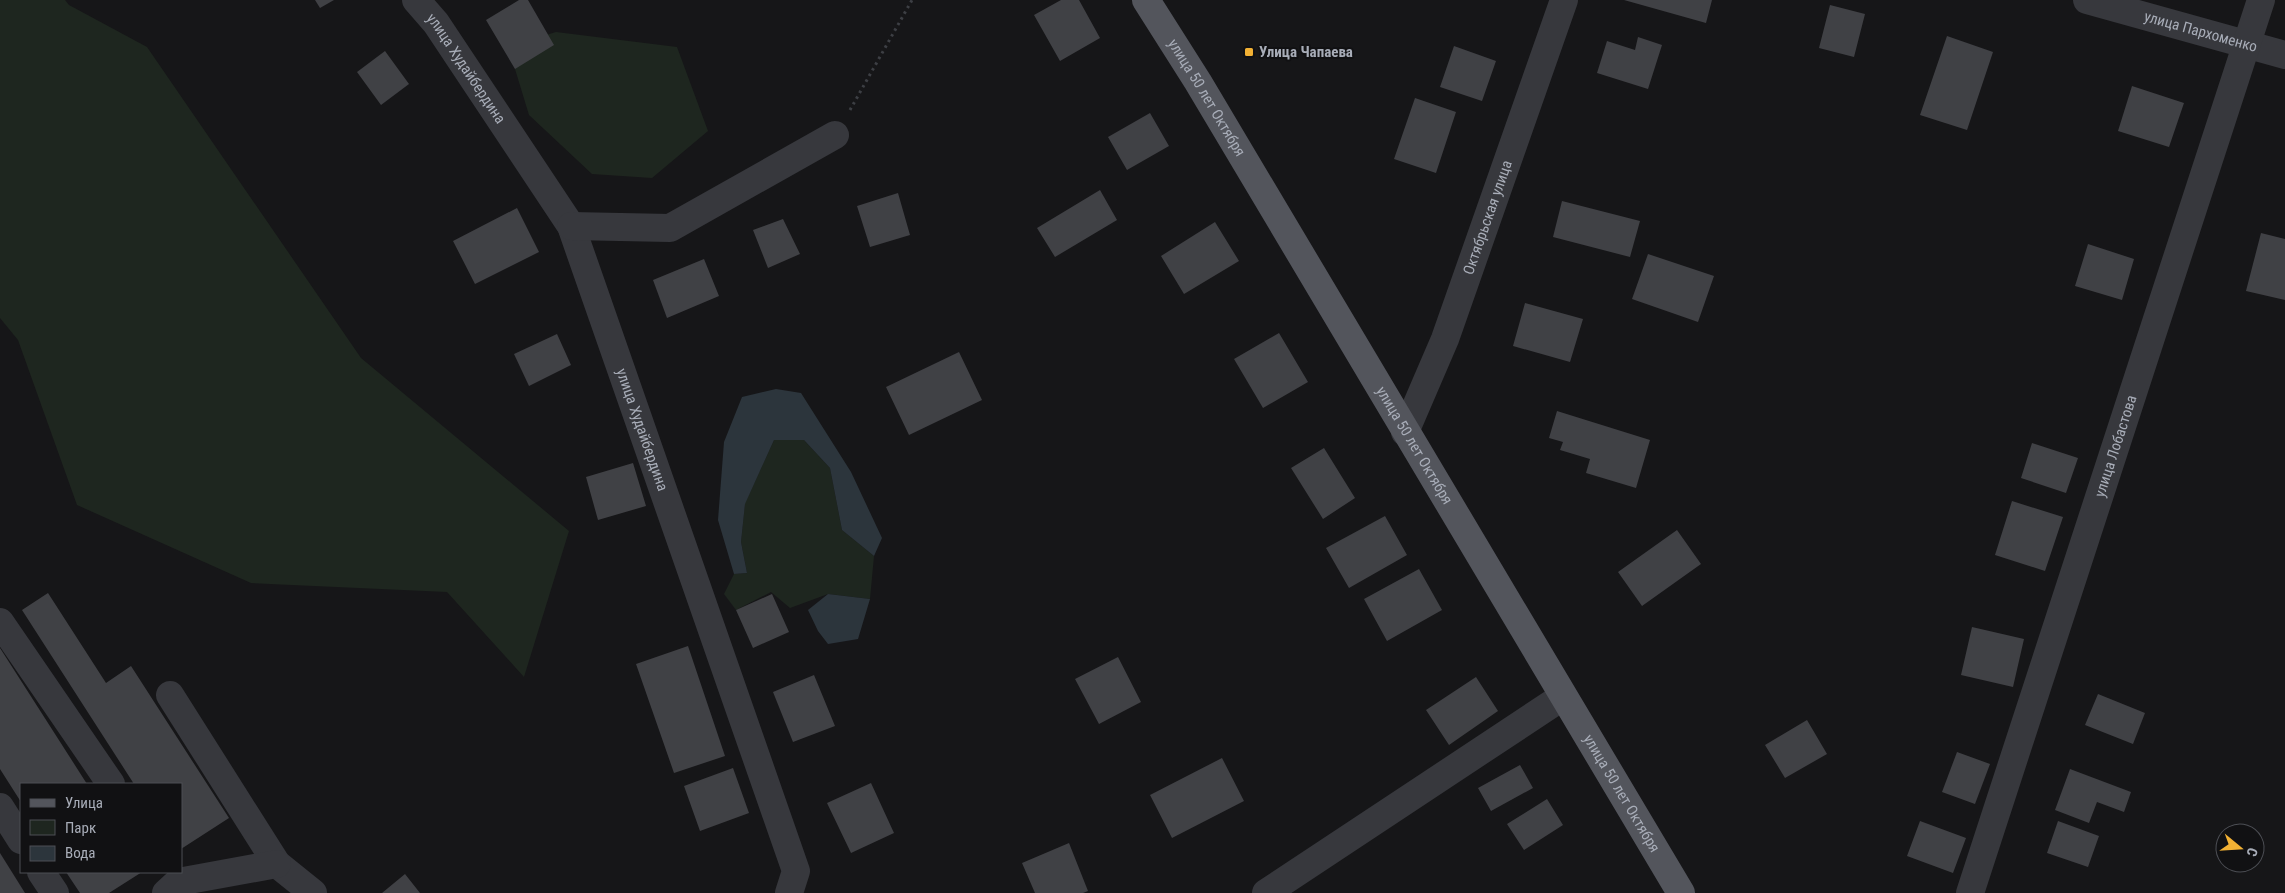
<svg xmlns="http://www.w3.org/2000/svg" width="2285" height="893" font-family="'Roboto Condensed',sans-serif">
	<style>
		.green { fill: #1e261f }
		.water { fill: #2c353c }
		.building { fill: #404145 }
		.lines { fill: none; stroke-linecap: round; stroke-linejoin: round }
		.path { stroke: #3d3f44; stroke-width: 3; stroke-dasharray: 2.5 4; stroke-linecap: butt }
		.minor { stroke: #37383d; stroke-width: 28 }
		.major { stroke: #53555c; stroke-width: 28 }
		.poi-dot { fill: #f2b134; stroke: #111113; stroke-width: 2 }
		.labels { text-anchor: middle; stroke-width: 4; stroke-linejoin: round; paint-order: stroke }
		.street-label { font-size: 15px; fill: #a8adb8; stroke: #111113 }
		.poi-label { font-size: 15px; font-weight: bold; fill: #a8adb8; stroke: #111113; text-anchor: start }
	</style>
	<rect width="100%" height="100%" fill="#161618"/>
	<path class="green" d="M0,0H65L69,5L147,47L361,358L569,531L524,677L447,592L251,583L77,505L18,340L0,318Z
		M556,32L677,47L708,131L652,178L592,174L529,115L515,69L520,43Z
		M774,440H804L830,468L842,530L874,556L870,599L828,594L790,608L771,592L736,610L724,594L734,574L747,573L741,542L745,503Z"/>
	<path class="water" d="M776,389L801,393L851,472L882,538L874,556L842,530L830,468L804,440H774L745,504L741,542L747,573L734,574L718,520L724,442L742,397Z
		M828,594L870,599L858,639L828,644L818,631L808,610Z"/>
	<path class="building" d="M315,0H334L320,8Z
		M519,0H528L554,45L515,69L486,20Z
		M1061,0H1079L1100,38L1060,61L1034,15Z
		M1624,0H1712L1706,23Z
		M1830,5L1865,14L1854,57L1819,48Z
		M1947,36L1993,52L1967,130L1920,115Z
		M1638,37L1662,45L1648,89L1597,73L1607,41L1635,50Z
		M1454,46L1496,61L1482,101L1440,87Z
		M385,51L409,84L381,105L357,72Z
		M2132,86L2184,103L2169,147L2118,131Z
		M1415,98L1456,112L1436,173L1394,159Z
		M1150,113L1169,146L1127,170L1108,137Z
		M1100,190L1117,220L1055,257L1037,228Z
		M898,193L910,235L870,247L857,206Z
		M1562,201L1640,221L1630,257L1553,237Z
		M517,208L539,252L475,284L453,241Z
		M783,219L800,254L768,268L753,230Z
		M1215,222L1239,261L1184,294L1161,256Z
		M2261,233L2285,239V300L2246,291Z
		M2088,244L2134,259L2122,300L2075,286Z
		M1648,254L1714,276L1698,322L1632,299Z
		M704,259L719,296L667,318L653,280Z
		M1525,303L1583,319L1570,362L1513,346Z
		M1279,333L1308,382L1263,408L1234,359Z
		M557,334L571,365L529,386L514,354Z
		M959,352L982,400L909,435L886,387Z
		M1557,411L1650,440L1636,488L1586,473L1590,459L1560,450L1563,442L1549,438Z
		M2032,443L2078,458L2066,493L2021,478Z
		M1324,448L1355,498L1323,519L1291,468Z
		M633,463L646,506L598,520L586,477Z
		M2012,501L2063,517L2045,571L1995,555Z
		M1385,516L1407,555L1349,588L1326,548Z
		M1677,530L1701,564L1642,606L1618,572Z
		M1419,569L1442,610L1387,641L1364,599Z
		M48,593L106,683L131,666L229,818L181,849V784H134L22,610Z
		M772,594L789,632L753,648L736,610Z
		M1972,627L2024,639L2013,687L1961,675Z
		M688,646L725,756L674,773L636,664Z
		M0,648L87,784H21V802L0,769Z
		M1118,657L1141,702L1099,724L1075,679Z
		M814,675L835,726L793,742L773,692Z
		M1476,677L1498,711L1449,745L1426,710Z
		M2098,694L2145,713L2133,744L2085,725Z
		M1807,720L1827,754L1785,778L1765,745Z
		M1957,752L1990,764L1975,804L1942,792Z
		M1222,758L1244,801L1172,838L1150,795Z
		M1520,765L1533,788L1491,811L1478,788Z
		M733,768L749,813L700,831L684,786Z
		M2070,769L2131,792L2124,812L2097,802L2089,823L2055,810Z
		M871,783L894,833L851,853L827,803Z
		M1547,799L1563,825L1524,850L1507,824Z
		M1920,821L1966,838L1953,873L1907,856Z
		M2058,821L2099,836L2088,867L2047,853Z
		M1069,843L1088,891L1083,893H1035L1022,863Z
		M0,853L25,893H0Z
		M66,872H142L109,893H80Z
		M405,874L420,893H382Z"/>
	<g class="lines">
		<path class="path" d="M850,110L912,0"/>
		<g class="minor">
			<path id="s1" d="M416,0L436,23L571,226L796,871L789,893"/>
			<path id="s2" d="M2087,0L2285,55"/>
			<path d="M571,226L670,228L835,135"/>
			<path id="s3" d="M1405,432L1445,339L1564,0"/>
			<path d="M0,622L111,784"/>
			<path d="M170,695L277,864L313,893"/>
			<path d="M0,807L21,840"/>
			<path d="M41,872L55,893"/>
			<path d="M166,893L178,882L277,864"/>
			<path d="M1266,893L1562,697"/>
			<path id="s4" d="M1970,893L2261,0"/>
		</g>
		<path class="major" id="s5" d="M1146,0L1198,82L1681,893"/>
	</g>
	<rect class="poi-dot" x="1244" y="47" width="10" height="10" rx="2.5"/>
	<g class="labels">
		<g class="street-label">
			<text dy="5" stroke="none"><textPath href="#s2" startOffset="118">улица Пархоменко</textPath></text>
			<text dy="5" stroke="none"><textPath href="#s1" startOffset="85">улица Худайбердина</textPath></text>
			<text dy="5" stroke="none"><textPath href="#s5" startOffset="115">улица 50 лет Октября</textPath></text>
			<text dy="5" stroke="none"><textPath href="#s3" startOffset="230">Октябрьская улица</textPath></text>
			<text dy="5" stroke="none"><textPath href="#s1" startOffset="490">улица Худайбердина</textPath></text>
			<text dy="5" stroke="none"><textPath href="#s5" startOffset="520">улица 50 лет Октября</textPath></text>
			<text dy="5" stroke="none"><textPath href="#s4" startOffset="470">улица Лобастова</textPath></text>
			<text dy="5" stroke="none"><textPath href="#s5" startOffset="925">улица 50 лет Октября</textPath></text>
		</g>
		<g class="poi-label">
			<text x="1259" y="57">Улица Чапаева</text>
		</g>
	</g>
	<rect x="20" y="783" width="162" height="90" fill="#111113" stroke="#4d4f55"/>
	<rect x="30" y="799" width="25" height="8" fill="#53555c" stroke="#4d4f55"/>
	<text x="65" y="808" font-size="15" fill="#a8adb8">Улица</text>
	<rect x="30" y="820" width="25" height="15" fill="#1e261f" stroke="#4d4f55"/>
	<text x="65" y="833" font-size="15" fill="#a8adb8">Парк</text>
	<rect x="30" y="846" width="25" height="15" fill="#2c353c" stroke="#4d4f55"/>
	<text x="65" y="858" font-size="15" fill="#a8adb8">Вода</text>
	<g transform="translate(2240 848) rotate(108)"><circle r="24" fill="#111113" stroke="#4d4f55"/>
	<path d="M0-4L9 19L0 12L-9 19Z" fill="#f2b134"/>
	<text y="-8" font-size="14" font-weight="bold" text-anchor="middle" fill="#a8adb8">С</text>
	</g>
</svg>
